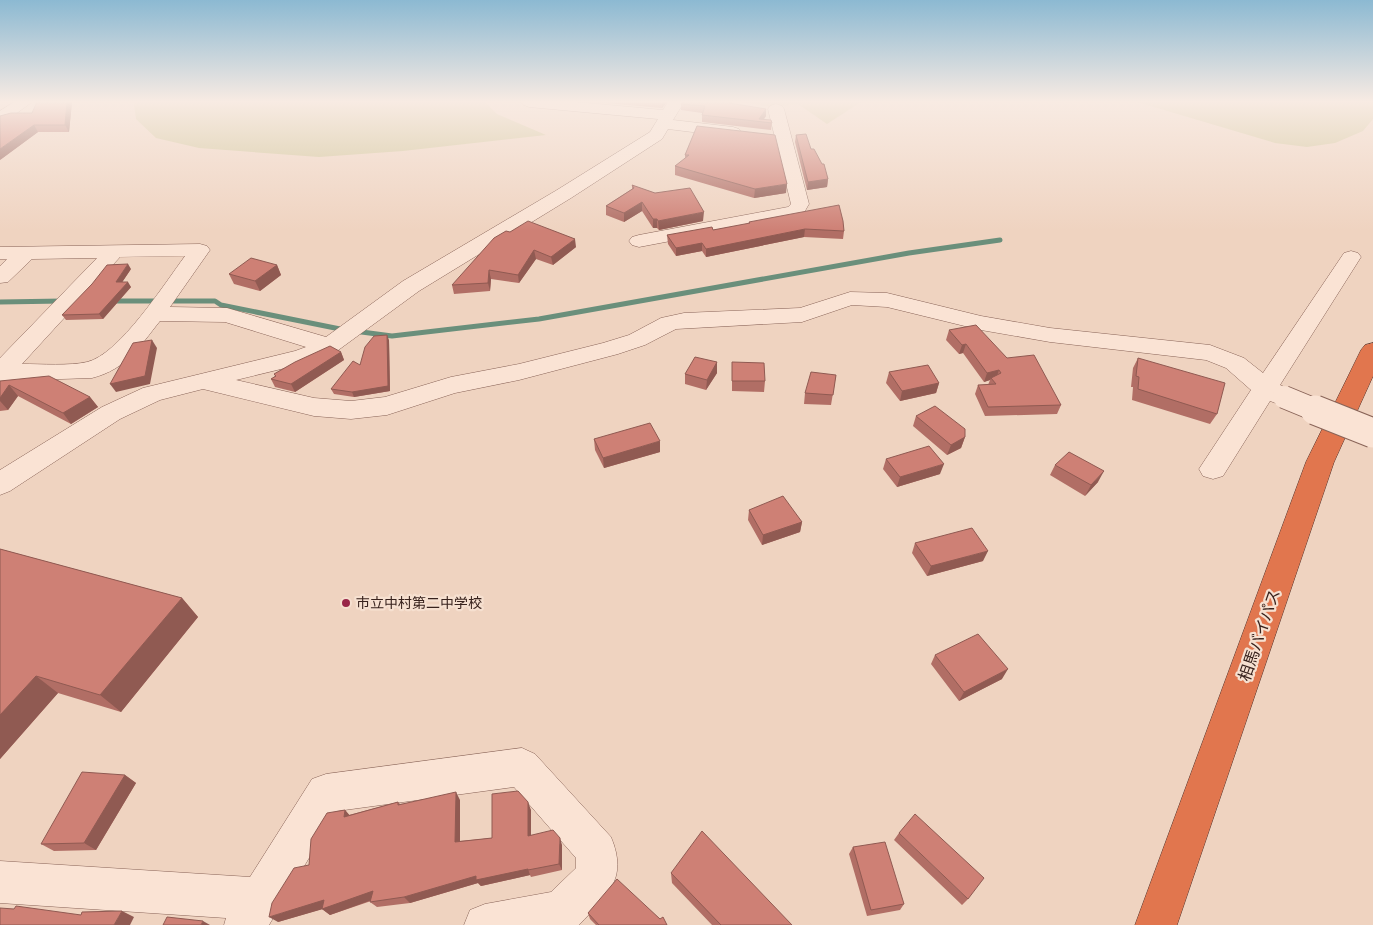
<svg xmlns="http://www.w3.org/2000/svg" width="1373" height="925" font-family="'IBM Plex Serif','Noto Sans JP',serif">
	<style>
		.green { fill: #cdc394 }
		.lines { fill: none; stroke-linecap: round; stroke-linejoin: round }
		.stream { stroke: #6a8f7b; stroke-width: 5 }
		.minor-casing { stroke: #896458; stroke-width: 1 }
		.highway-casing { stroke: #56342c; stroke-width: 1 }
		.minor { fill: #fae3d4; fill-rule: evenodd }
		.highway { fill: #e1764e; fill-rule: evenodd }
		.minor-bridge-far1-casing { stroke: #896458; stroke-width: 24; stroke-linecap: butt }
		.minor-bridge-casing { stroke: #896458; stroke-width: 31; stroke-linecap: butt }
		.minor-bridge-far1 { stroke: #fae3d4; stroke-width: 22 }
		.minor-bridge { stroke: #fae3d4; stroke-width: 29 }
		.wall { fill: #b16e65 }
		.shaded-wall { fill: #905a52 }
		.building { fill: #ce8075; stroke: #905a52 }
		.poi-dot { fill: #992648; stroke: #f6e0d0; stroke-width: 2 }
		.labels { text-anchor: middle; stroke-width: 4.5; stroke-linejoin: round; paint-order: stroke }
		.poi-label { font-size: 14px; fill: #38221d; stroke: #f6e0d0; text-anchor: start }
		.near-street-label { font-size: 16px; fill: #38221d; stroke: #f6e0d0 }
	</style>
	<rect width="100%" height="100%" fill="#efd3c0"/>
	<path class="green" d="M138,102H485L497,114L546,135L403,151L319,157L199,148L156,138L136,119L134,104Z
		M745,102H861L827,124L798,104L771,107Z
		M1137,102H1373V119L1363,131L1335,143L1307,147L1275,143Z"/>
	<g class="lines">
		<path class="stream" d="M111,301H215L221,305L345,330
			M0,302L63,301
			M354,331L392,336L539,319L909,253L1000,240"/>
		<g class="minor-casing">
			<path id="minor" d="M14,102H32L6,121L0,123V111Z
				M521,102H576L663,110L668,102H684L673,120L733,127L739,129L741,132L739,135L733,137L668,129L662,139L571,198L419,291L337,351L310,362L236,380L314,398L351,401L385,397L451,377L519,364L603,343L629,335L661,318L684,313L800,308L850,292L887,293L981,316L1050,328L1210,345L1244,358L1263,373L1344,253L1351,251L1358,253L1361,257L1280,385L1293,391L1297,397L1293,403L1284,406L1270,401L1223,476L1213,479L1203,476L1199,469L1251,390L1226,368L1206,360L1050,342L981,330L887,307L852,305L802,322L676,329L645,345L618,354L519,380L455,393L387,415L351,419L314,416L203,389L160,400L120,419L10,491L0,495V470L102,407L143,388L295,351L306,347L225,322L160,321C139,347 127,369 92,378L0,381V358L97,258L32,259L8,282L0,283V266L7,259H0V247L200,244L207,246L210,250L170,307L227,308L326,337L403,281L557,190L650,132L658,119L529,107L524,105ZM185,256C165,283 119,355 87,362C70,366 41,364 22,364L120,257Z
				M776,104L782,106L784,109L809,204L802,216L639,247L632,245L629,241L632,237L639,235L788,207L791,204L768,109L770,106Z
				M522,748L535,754L611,837C629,880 606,896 579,925H464L470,910L485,904L551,892L576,868V858L514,787L337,811L269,925H224L226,918L0,903V861L250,877L312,779L326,774Z"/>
		</g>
		<g class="highway-casing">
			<path id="highway" d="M1373,343V376L1334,462L1177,925H1135L1306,462L1361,350L1365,345Z"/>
		</g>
		<use href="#minor" class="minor"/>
		<use href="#highway" class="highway"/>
		<g class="minor-bridge-far1-casing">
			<path id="minor-bridge-far1" d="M1284,397L1318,411"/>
		</g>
		<g class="minor-bridge-casing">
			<path id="minor-bridge" d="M1315,410L1373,433"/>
		</g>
		<use href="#minor-bridge-far1" class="minor-bridge-far1"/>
		<use href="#minor-bridge" class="minor-bridge"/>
	</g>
	<path class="wall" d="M72,102L69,132H38L0,160L32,113Z
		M594,102H667L662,108Z
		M682,102H732V103L766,116L763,120L772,123L771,130L702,122V113L681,110V104Z
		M697,126L786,193L754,198L675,175V166L685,159V155Z
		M796,135L811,149L828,179L827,187L807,190L795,142Z
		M632,185L703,221L659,230L657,228H653L642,211L624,222L606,215V206L632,189Z
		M749,222L844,231L843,239L804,237L706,257L702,251L676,256L668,244L667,235L713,230L748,224Z
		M510,232L576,247L553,265L536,259L519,283L491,279L490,291L454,294L452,285Z
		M277,265L281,275L260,291L234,284L229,274Z
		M131,269L122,282L131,287L103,319L66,320L62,315Z
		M949,330L1007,358L1061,405L1057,414L985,416L975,394L978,385H988L990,380L984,382L963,353L959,354L946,340Z
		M389,340L390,391L354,397L334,394L331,389L360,365Z
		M341,352L344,360L295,392L275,387L271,379L275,376L274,374Z
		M1138,358L1217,414L1210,424L1132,400L1133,387H1131L1133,368Z
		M717,362V373L706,390L685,384V374Z
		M732,362L765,381L764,392L732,391Z
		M889,372L939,383L936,393L900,401L886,383Z
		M836,375L831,405L804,404L805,393Z
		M0,381L90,397L98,407L71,424L18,396L8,410L0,411Z
		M916,416L965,437L961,448L947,455L913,426Z
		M594,439L660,452L604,468L595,450Z
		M886,459L940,474L897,487L883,469Z
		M1055,465L1098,482L1085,496L1050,475Z
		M749,510L802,522L800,532L762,545L748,520Z
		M915,543L983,561L927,576L912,553Z
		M0,549L182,598L198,617L121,712L58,693L0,759Z
		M935,655L1002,679L959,701L931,664Z
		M125,775L136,783L96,850L54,851L41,844Z
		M460,800V841L492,838L531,810V835L562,845V870L531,877L530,875L481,886L478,883L410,903L377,907L370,902L371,901L330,915L322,909L278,922L309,865L345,810L349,815L398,802L400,804Z
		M899,833L968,899L962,905L894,840Z
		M853,847L904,904L900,910L867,916L849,854Z
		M671,873L792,925H712L672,883Z
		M588,913L660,919L667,925H596L590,919Z"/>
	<path class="shaded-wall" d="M67,102H72L69,132L65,125Z
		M662,102H667L662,108Z
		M766,109V116L762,122L759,119Z
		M34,125L38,132L0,160V149Z
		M828,179L827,187L807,190L808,182Z
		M787,184L786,193L754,198L755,189Z
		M642,202V211L624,222V213Z
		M704,212L703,221L659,230L658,221Z
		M653,219H657V228H653Z
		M805,229L804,237L706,257V249Z
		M575,239L576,247L553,265L551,257Z
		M702,243V251L676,256V248Z
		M534,250L536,259L519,283L518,275Z
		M128,264L131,269L119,287L116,282Z
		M277,265L281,275L260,291L255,281Z
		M489,270L491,279L490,291L488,283Z
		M128,282L131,287L103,319L99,314Z
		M387,335L389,340L390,391L354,397L352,392Z
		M152,340L157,348L150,384L116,392L110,384Z
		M966,344L963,353L959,354L962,345Z
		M341,352L344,360L295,392L291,384Z
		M717,362V373L706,390L707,380Z
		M999,370L996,379L991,378L990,380L984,382L987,373Z
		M939,383L936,393L900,401L902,391Z
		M9,385L18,396L8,410L0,401V398Z
		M90,397L98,407L71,424L63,413Z
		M965,437L961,448L947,455L951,445Z
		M660,441V452L604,468L603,458Z
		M944,464L940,474L897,487L900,477Z
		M1104,471L1098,482L1085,496L1091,485Z
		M802,522L800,532L762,545L763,535Z
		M988,551L983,561L927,576L931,566Z
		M182,598L198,617L121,712L100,695Z
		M1008,669L1002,679L959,701L964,692Z
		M36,676L58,693L0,759V715Z
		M125,775L136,783L96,850L84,843Z
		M456,792L460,800V849L455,842Z
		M528,802L531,810V843L528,836Z
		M345,810L352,818L344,817Z
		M560,838L562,845V870L559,864Z
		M528,869L530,875L481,886L478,883L410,903L404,897L476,876Z
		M373,891L380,897L330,915L322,909L330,907L278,922L269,917L324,900Z
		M122,911L134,917L130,925H114Z
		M203,921L210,925H201Z"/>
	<path class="building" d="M37,102H67L65,125H34L0,149V116L11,113H32Z
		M682,102H730L729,103L766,109L759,119L771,120L772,123L702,115L705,106L681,104Z
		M697,126L775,135L787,184L755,189L675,166L689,155H685Z
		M806,134L811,149H814L822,164H824L828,179L808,182L796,135Z
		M632,185L655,193L690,188L704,212L658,221L657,219H653L642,202L624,213L606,206L634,188Z
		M839,205L843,221L844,231L805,229L706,249L702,243L676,248L667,235L712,227L713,230L750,223L749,222Z
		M528,221L575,239L551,257L534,250L518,275L489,270L488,283L452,285L494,238L506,231L510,232Z
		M251,258L277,265L255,281L229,274Z
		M128,264L116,282H128L99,314L62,315L92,284L107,265Z
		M976,325L1007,358L1034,355L1061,405L988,407L978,385L996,384L991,378L1001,373L999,370L987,373L966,344L962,345L949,330Z
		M387,335L388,386L352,392L331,389L353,361L360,365L365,347L374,336Z
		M152,340L145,376L110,384L133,343Z
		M330,346L341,352L291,384L271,379L276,376L274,374L295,362Z
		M695,357L717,362L707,380L685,374Z
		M1138,358L1225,383L1217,414L1138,389L1139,377L1136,376Z
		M732,362L764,363L765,381H732Z
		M928,365L939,383L902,391L889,372Z
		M811,372L836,375L833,395L805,393Z
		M49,376L90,397L63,413L9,385L0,398V381Z
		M935,406L965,429V437L951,445L916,416Z
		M650,423L660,441L603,458L594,439Z
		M929,446L944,464L900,477L886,459Z
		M1069,452L1104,471L1091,485L1055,465Z
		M783,496L802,522L763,535L749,510Z
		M972,528L988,551L931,566L915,543Z
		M0,549L182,598L100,695L36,676L0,715Z
		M978,634L1008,669L964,692L935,655Z
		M82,772L125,775L84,843L41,844Z
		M518,791L528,802V836L553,830L560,838L559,864L528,870V869L476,880V876L404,897L370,902L373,891L322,909L324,900L269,917L272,903L294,868L309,865L311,839L327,813L345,810L344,817L398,802V805L456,792L455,842L492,838V794Z
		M915,814L984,878L968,899L899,833Z
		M702,831L792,925H721L671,873Z
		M885,842L904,904L871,910L853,847Z
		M617,879L660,919L663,917L667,925H599L588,913Z
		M16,906L81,915L82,912L122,911L114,925H0V908L14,909Z
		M167,917L203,921L201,925H163Z"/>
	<linearGradient id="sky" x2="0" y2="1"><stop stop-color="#8cb9d2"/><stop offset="0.44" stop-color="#f8ebe3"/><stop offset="1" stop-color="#f8ebe3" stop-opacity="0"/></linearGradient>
	<rect width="1373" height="231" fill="url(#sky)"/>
	<circle class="poi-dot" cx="346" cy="603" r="5"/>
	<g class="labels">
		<g class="poi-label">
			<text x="356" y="608">市立中村第二中学校</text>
		</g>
		<g class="near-street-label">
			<text transform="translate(1259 635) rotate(-71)" y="6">相馬バイパス</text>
		</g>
	</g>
</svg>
